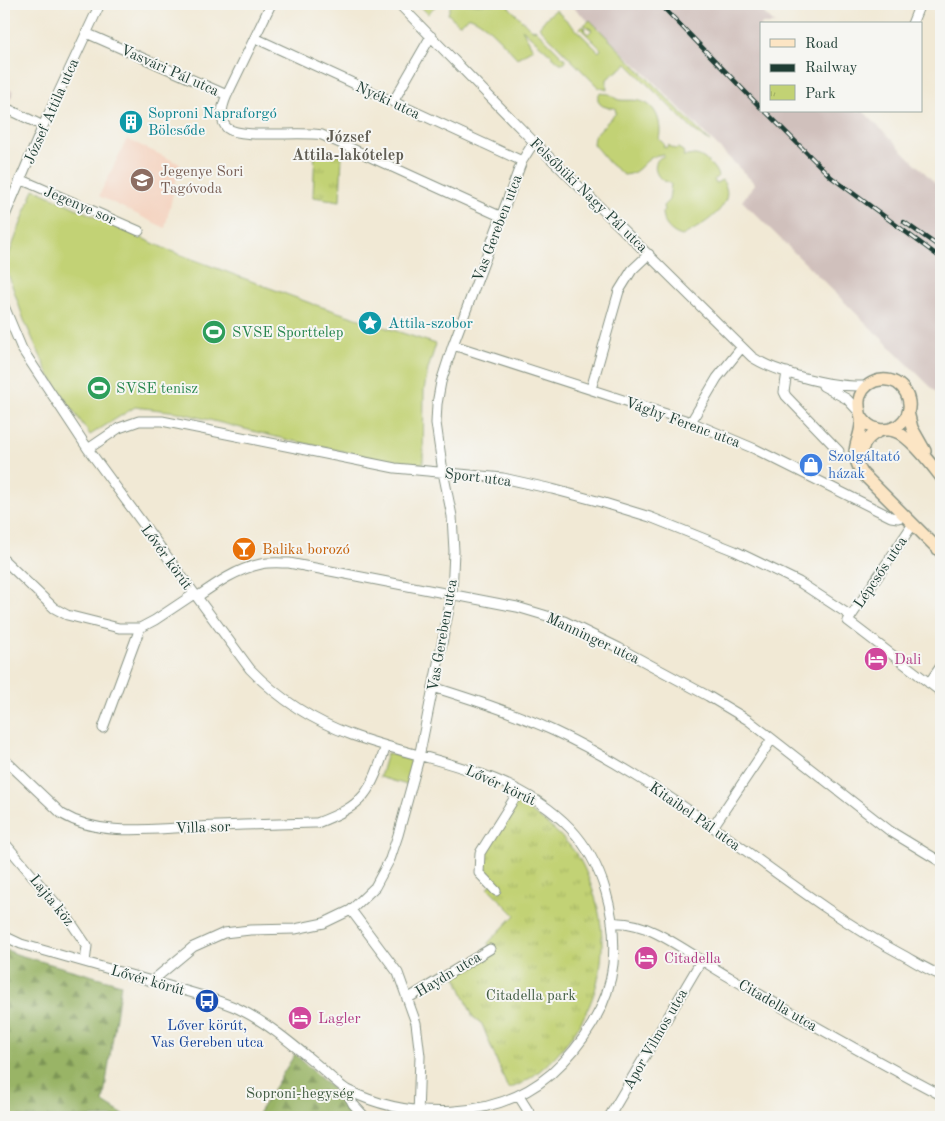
<svg xmlns="http://www.w3.org/2000/svg" width="945" height="1121" font-family="'Old Standard TT',serif">
	<style>
		.built { fill: #f4d3c0 }
		.industrial { fill: url(#industrial-grid) }
		.railway { fill: #d0c0bc }
		.green { fill: #c2d274; stroke: #708854 }
		.forest { fill: url(#forest-firs); stroke: #5c784d }
		.park { fill: url(#park-tufts); stroke: #708854 }
		.lines { fill: none; stroke-linecap: round; stroke-linejoin: round }
		.minor-casing { stroke: #889384; stroke-width: 11 }
		.secondary-casing { stroke: #889384; stroke-width: 14 }
		.minor { stroke: #fff; stroke-width: 9 }
		.secondary { stroke: #fce5c4; stroke-width: 11 }
		.rail-casing { stroke: #1f3d34; stroke-width: 4.5 }
		.rail { stroke: #f6f6f2; stroke-width: 2.5; stroke-dasharray: 8; stroke-linecap: butt }
		.labels { text-anchor: middle; stroke-width: 4; stroke-linejoin: round; paint-order: stroke }
		.street-label { font-size: 15px; fill: #1f3d34; stroke: #f6f6f2 }
		.culture-label { font-size: 15px; fill: #0d838f; stroke: #f6f6f2; text-anchor: start }
		.education-label { font-size: 15px; fill: #785e54; stroke: #f6f6f2; text-anchor: start }
		.leisure-label { font-size: 15px; fill: #27864d; stroke: #f6f6f2; text-anchor: start }
		.shop-label { font-size: 15px; fill: #366cbe; stroke: #f6f6f2; text-anchor: start }
		.food-label { font-size: 15px; fill: #c56008; stroke: #f6f6f2; text-anchor: start }
		.hotel-label { font-size: 15px; fill: #b23c85; stroke: #f6f6f2; text-anchor: start }
		.park-label { font-size: 15px; fill: #405b41; stroke: #f6f6f2 }
		.transit-label { font-size: 15px; fill: #164399; stroke: #f6f6f2 }
		.neighbourhood-label { font-size: 16px; font-weight: bold; fill: #605d53; stroke: #f6f6f2 }
	</style>
	<defs>
		<pattern id="industrial-grid" width="8" height="8" patternUnits="userSpaceOnUse" patternTransform="scale(1.25)"><rect width="8" height="8" fill="#d0c0bc"/><path d="M0 4h8M4 0v8" fill="none" stroke="#a89d9a"/></pattern>
		<pattern id="forest-firs" width="22" height="20" patternUnits="userSpaceOnUse" patternTransform="scale(1.25)"><rect width="22" height="20" fill="#99b466"/><path d="M5 1l3.5 6h-7zM16 11l3.5 6h-7z" fill="#7c9455"/></pattern>
		<pattern id="park-tufts" width="24" height="20" patternUnits="userSpaceOnUse" patternTransform="scale(1.25)"><rect width="24" height="20" fill="#c2d274"/><path d="M3 7l-1-3M5 7V3M7 7l1-3M15 17l-1-3M17 17v-4M19 17l1-3" fill="none" stroke="#a6b565"/></pattern>
	</defs>
	<rect width="100%" height="100%" fill="#f6f6f2"/>
	<filter id="ink" filterUnits="userSpaceOnUse"><feTurbulence type="fractalNoise" baseFrequency=".02" numOctaves="2"/><feDisplacementMap in="SourceGraphic" scale="10" xChannelSelector="R" yChannelSelector="G"/><feConvolveMatrix kernelMatrix="1 2 1 2 8 2 1 2 1" color-interpolation-filters="sRGB"/></filter>
	<filter id="wash" filterUnits="userSpaceOnUse"><feTurbulence type="fractalNoise" baseFrequency=".0096" numOctaves="4" result="noise"/><feDisplacementMap in="SourceGraphic" scale="20" xChannelSelector="R" yChannelSelector="G"/><feGaussianBlur stdDeviation="1.12" result="paint"/><feColorMatrix in="noise" values="0 0 0 0 0 0 0 0 0 0 0 0 0 0 0 0 0 1.4 0 .05"/><feComposite in="paint" operator="in"/></filter>
	<g filter="url(#wash)">
		<rect width="100%" height="100%" fill="#f1e9d5"/>
		<path class="built" d="M127,139L180,164L165,228L99,196Z"/>
		<path class="industrial" d="M4,87L14,91L8,103L4,101Z"/>
		<path class="railway" d="M570,4H755L775,24H761V111H863L941,189V397L742,201L755,184L641,69Z"/>
		<path class="green" d="M418,4H437L428,14Z
			M451,4H506L532,30L535,29L566,60L564,63H560L522,29L533,49L517,58C506,46 485,21 470,17L459,24L448,14Z
			M556,10L599,52L601,49L580,28L582,26L585,28L584,30L588,34L592,30L584,25L590,20L710,142L691,128L627,64L608,78L606,82L607,90L598,87L539,27L548,16Z
			M601,93C604,94 606,93 609,94C612,95 615,99 619,100C627,101 635,99 643,102C658,107 662,126 659,139L664,144L663,146L666,148L668,145L675,149L678,148L683,151L684,154L683,156C687,157 690,155 695,155C703,155 716,168 718,176L714,180L716,183L722,180C741,205 699,227 682,236C671,233 663,224 662,213L664,210L663,206L669,200L671,184C668,181 664,182 661,179C653,172 653,159 664,156V154C643,155 642,175 624,175L610,164L593,144L594,136L616,113L615,108C606,108 596,106 598,95Z
			M34,189L168,250L310,303L436,344L428,369L424,390L423,464L394,462L284,439L178,412L135,407L90,435L49,375L24,320L5,265Z
			M387,753L413,761L407,785L380,777Z"/>
		<path class="forest" d="M4,949L19,955L121,984L103,1102L127,1117H4Z
			M295,1054L362,1117H256Z"/>
		<path class="park" d="M315,150L342,155L340,201L313,197Z
			M516,801C537,816 558,830 574,851C582,861 588,876 592,888C611,940 603,996 569,1040C553,1060 533,1081 508,1089L482,1024L473,1017L456,977L493,952L488,943L515,915L488,888L494,881L482,870L481,851Z"/>
	</g>
	<g filter="url(#ink)">
		<g class="lines">
			<g class="minor-casing">
				<path id="minor" d="M399,4L534,142L752,357C765,366 777,369 791,374C817,382 840,387 867,386
					M912,24L920,4
					M86,33L227,95C223,104 218,119 227,128C240,139 302,131 322,135L502,217
					M255,38L522,161
					M227,95L271,4
					M393,102L431,36
					M4,107L43,126
					M20,179L139,231
					M4,218L43,126L100,4
					M4,306L22,349L88,449L250,669C279,699 313,721 352,735C426,762 512,768 570,828C604,864 617,916 613,964C609,1006 582,1046 551,1074C496,1121 410,1121 347,1090C335,1082 325,1071 314,1062C291,1043 266,1022 239,1009C217,999 192,993 169,986C120,972 70,958 21,944L4,936
					M453,345L691,422L755,449L891,517L898,518L905,516
					M787,372L784,392L786,396L839,451
					M823,386L847,399L859,412
					M591,389L619,291L632,270L649,254
					M691,422L717,378L742,347
					M88,449L119,428L139,421H162L395,468L503,478L552,489L601,502L650,517L735,551L799,582L851,616
					M913,524L848,621L941,692
					M4,560L54,608L67,615L119,628H140L155,620L194,594
					M197,597C217,583 237,569 261,564C270,562 280,563 289,563L517,607L564,621L619,648L708,696L748,720L890,831L941,862
					M929,683L941,666
					M433,687C474,700 515,713 554,731C610,757 663,792 713,827C775,871 834,918 901,954C914,961 927,970 941,975
					M103,728L140,628
					M4,759L62,814C102,838 154,828 198,827C238,825 278,824 317,823C365,805 370,793 386,746
					M713,827L772,739
					M4,842L68,918L87,946L85,962
					M496,891L479,873L480,853L519,791
					M351,910L398,973L416,1023L420,1056L418,1116
					M612,923C628,922 642,926 656,933C682,946 706,964 731,978C801,1018 870,1058 941,1095
					M152,981L193,947L224,933L250,930L295,929L324,923L351,910L375,887L390,859L398,835L418,762L452,594L454,551L452,516L443,472L436,423L437,404L441,382L453,345L522,161L534,142
					M407,999L490,949
					M346,1090L353,1104L365,1117
					M520,1098L532,1117
					M609,1117L701,961"/>
			</g>
			<g class="secondary-casing">
				<path id="secondary" d="M908,412L912,428L925,451
					M861,416C879,446 921,422 906,393C896,374 868,376 860,396C857,404 860,410 861,418C863,441 846,447 862,473L941,552
					M887,430C905,428 931,464 941,477
					M860,456C863,443 869,435 882,430"/>
			</g>
			<use href="#minor" class="minor"/>
			<use href="#secondary" class="secondary"/>
			<g class="rail-casing">
				<path id="rail" d="M660,4L761,108
					M765,111L831,177L941,258
					M904,222L941,248"/>
			</g>
			<use href="#rail" class="rail"/>
		</g>
	</g>
	<defs>
		<g id="building-disc" transform="scale(1.25)"><circle r="9.5" fill="#0f9aa8" stroke="#f6f6f2"/><path d="M-4-6H4V6H1V3H-1V6H-4ZM-2.5-4.3h1.7v1.8h-1.7ZM.8-4.3h1.7v1.8H.8ZM-2.5-1h1.7V.8h-1.7ZM.8-1h1.7V.8H.8Z" fill="#fff"/></g>
		<g id="school-disc" transform="scale(1.25)"><circle r="9.5" fill="#8d6e63" stroke="#f6f6f2"/><path d="M0-5L7-2L0 1L-7-2ZM-4 1L0 2.5L4 1V4Q0 6-4 4Z" fill="#fff"/></g>
		<g id="sight-disc" transform="scale(1.25)"><circle r="9.5" fill="#0f9aa8" stroke="#f6f6f2"/><path d="M0-6L1.8-2.2L6-1.7L2.9 1.2L3.7 5.4L0 3.3L-3.7 5.4L-2.9 1.2L-6-1.7L-1.8-2.2Z" fill="#fff"/></g>
		<g id="stadium-disc" transform="scale(1.25)"><circle r="9.5" fill="#2e9e5b" stroke="#f6f6f2"/><path d="M0-5a6.5 5 0 1 0 0 10a6.5 5 0 1 0 0-10ZM-3.5-1.8h7v3.6h-7Z" fill="#fff"/></g>
		<g id="shop-disc" transform="scale(1.25)"><circle r="9.5" fill="#3f7fe0" stroke="#f6f6f2"/><path d="M-5-2.5h2.3a2.7 3.5 0 0 1 5.4 0H5L5.5 6h-11ZM-1.5-2.5h3a1.5 2.3 0 0 0-3 0Z" fill="#fff"/></g>
		<g id="bar-disc" transform="scale(1.25)"><circle r="9.5" fill="#e8710a" stroke="#f6f6f2"/><path d="M-6-5H6L.8 .8V4.5H3.5V6h-7V4.5H-.8V.8Z" fill="#fff"/></g>
		<g id="hotel-disc" transform="scale(1.25)"><circle r="9.5" fill="#d1479c" stroke="#f6f6f2"/><path d="M-6-4.5h1.5V1H6V5H4.5V3h-9V5H-6ZM-4 0a1.8 1.8 0 1 1 3.6 0ZM.5 0V-2.5h3Q6-2.5 6 0Z" fill="#fff"/></g>
		<g id="bus-disc" transform="scale(1.25)"><circle r="9.5" fill="#1a4fb4" stroke="#f6f6f2"/><path d="M-5-6H5V4H4V6H2V4H-2V6H-4V4H-5ZM-3.5-4V0h7V-4ZM-3.5 1.2v1.5H-2V1.2ZM2 1.2v1.5H3.5V1.2Z" fill="#fff"/></g>
	</defs>
	<g fill-rule="evenodd">
		<use href="#building-disc" x="131" y="122"/>
		<use href="#school-disc" x="142" y="180"/>
		<use href="#sight-disc" x="370" y="323"/>
		<use href="#stadium-disc" x="214" y="332"/>
		<use href="#stadium-disc" x="99" y="388"/>
		<use href="#shop-disc" x="811" y="465"/>
		<use href="#bar-disc" x="244" y="549"/>
		<use href="#hotel-disc" x="876" y="659"/>
		<use href="#hotel-disc" x="646" y="958"/>
		<use href="#bus-disc" x="207" y="1001"/>
		<use href="#hotel-disc" x="300" y="1018"/>
	</g>
	<g class="labels">
		<g class="street-label">
			<text transform="translate(170 70) rotate(24)" y="5">Vasvári Pál utca</text>
			<text transform="translate(388 100) rotate(25)" y="5">Nyéki utca</text>
			<text transform="translate(51 111) rotate(-66)" y="5">József Attila utca</text>
			<text transform="translate(589 195) rotate(44)" y="5">Felsőbüki Nagy Pál utca</text>
			<text transform="translate(80 205) rotate(23)" y="5">Jegenye sor</text>
			<text transform="translate(497 228) rotate(-69)" y="5">Vas Gereben utca</text>
			<text transform="translate(683 422) rotate(20)" y="5">Vághy Ferenc utca</text>
			<text transform="translate(478 477) rotate(7)" y="5">Sport utca</text>
			<text transform="translate(167 557) rotate(54)" y="5">Lővér körút</text>
			<text transform="translate(880 572) rotate(-56)" y="5">Lépcsős utca</text>
			<text transform="translate(442 635) rotate(-80)" y="5">Vas Gereben utca</text>
			<text transform="translate(593 638) rotate(25)" y="5">Manninger utca</text>
			<text transform="translate(501 785) rotate(25)" y="5">Lővér körút</text>
			<text transform="translate(695 816) rotate(35)" y="5">Kitaibel Pál utca</text>
			<text transform="translate(203 827) rotate(-2)" y="5">Villa sor</text>
			<text transform="translate(52 900) rotate(51)" y="5">Lajta köz</text>
			<text transform="translate(448 974) rotate(-31)" y="5">Haydn utca</text>
			<text transform="translate(148 980) rotate(16)" y="5">Lővér körút</text>
			<text transform="translate(778 1005) rotate(30)" y="5">Citadella utca</text>
			<text transform="translate(655 1039) rotate(-60)" y="5">Apor Vilmos utca</text>
		</g>
		<g class="culture-label">
			<text x="148" y="118">Soproni Napraforgó<tspan x="148" dy="17">Bölcsőde</tspan></text>
			<text x="388" y="328">Attila-szobor</text>
		</g>
		<g class="education-label">
			<text x="160" y="176">Jegenye Sori<tspan x="160" dy="17">Tagóvoda</tspan></text>
		</g>
		<g class="leisure-label">
			<text x="232" y="337">SVSE Sporttelep</text>
			<text x="116" y="393">SVSE tenisz</text>
		</g>
		<g class="shop-label">
			<text x="828" y="461">Szolgáltató<tspan x="828" dy="17">házak</tspan></text>
		</g>
		<g class="food-label">
			<text x="262" y="554">Balika borozó</text>
		</g>
		<g class="hotel-label">
			<text x="894" y="664">Dali</text>
			<text x="664" y="963">Citadella</text>
			<text x="318" y="1023">Lagler</text>
		</g>
		<g class="park-label">
			<text x="531" y="1000">Citadella park</text>
			<text x="300" y="1098">Soproni-hegység</text>
		</g>
		<g class="transit-label">
			<text x="207" y="1030">Lőver körút,<tspan x="207" dy="17">Vas Gereben utca</tspan></text>
		</g>
		<g class="neighbourhood-label">
			<text x="348" y="142">József<tspan x="348" dy="18">Attila-lakótelep</tspan></text>
		</g>
	</g>
	<rect width="945" height="1121" fill="none" stroke="#f6f6f2" stroke-width="20"/>
	<rect x="760" y="22" width="162" height="90" fill="#f6f6f2" stroke="#a0aca6"/>
	<rect x="770" y="39" width="25" height="8" fill="#fce5c4" stroke="#a0aca6"/>
	<text x="805" y="48" font-size="15" fill="#1f3d34">Road</text>
	<rect x="770" y="64" width="25" height="8" fill="#1f3d34" stroke="#a0aca6"/>
	<text x="805" y="72" font-size="15" fill="#1f3d34">Railway</text>
	<rect x="770" y="85" width="25" height="15" fill="url(#park-tufts)" stroke="#a0aca6"/>
	<text x="805" y="98" font-size="15" fill="#1f3d34">Park</text>
</svg>
